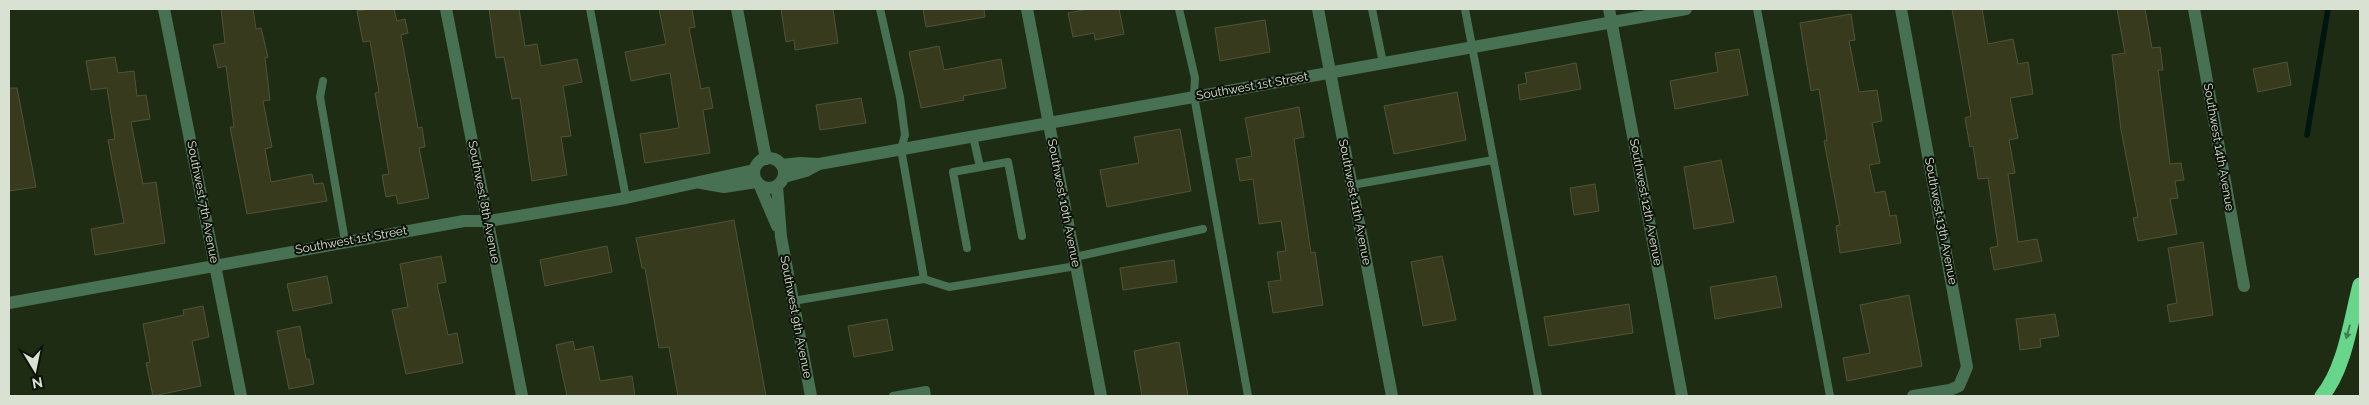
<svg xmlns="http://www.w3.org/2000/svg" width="2369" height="405" font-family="Raleway,sans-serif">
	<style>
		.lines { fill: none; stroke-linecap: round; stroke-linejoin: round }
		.stream { stroke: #00150f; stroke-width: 5.5 }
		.building { fill: #383a1d; stroke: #515336 }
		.service { stroke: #477152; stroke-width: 8 }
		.minor { stroke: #477152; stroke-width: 12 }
		.tertiary { stroke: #477152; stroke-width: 12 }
		.motorway { stroke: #68d68a; stroke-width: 15 }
		.oneway { fill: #3f7e50 }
		.labels { text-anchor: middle; stroke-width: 4; stroke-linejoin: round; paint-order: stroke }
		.street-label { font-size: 12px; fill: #d8e1d2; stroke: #0d1208 }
	</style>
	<rect width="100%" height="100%" fill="#1f2c14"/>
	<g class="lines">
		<path class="stream" d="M2307,135L2328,9"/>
	</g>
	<path class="building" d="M221,9H253L256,29L261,28L268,57L265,58L270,100L263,101L272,147L265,149L271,182L312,174L314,184L323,183L327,201L247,214L230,127H234L226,66L218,68L213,45L225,43Z
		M369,9H394L397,21L405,19L408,33L401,35L418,128L422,127L425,147L419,148L429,198L398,204L396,195L386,197L382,175L389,174L375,93L379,92L370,41L363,42L357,11Z
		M489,9H519L525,46L537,44L541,66L577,59L582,82L563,86L571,136L561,137L567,175L532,181L520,98L512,99L504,57L496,58Z
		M659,9H692L695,27L689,28L701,89L709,87L713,108L703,110L710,153L645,163L640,134L679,128L670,73L631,81L625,52L666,44Z
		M781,9H833L838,43L795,50L794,40L786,42Z
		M923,9H984L985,17L926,27Z
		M1088,9H1119L1124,34L1095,40L1094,33L1073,37L1068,13Z
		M1952,9H1982L1988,44L2013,39L2018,64L2028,62L2033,94L2010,98L2018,138L2009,140L2015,173L2008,174L2018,242L2037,239L2042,261L1994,270L1990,248L1998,246L1988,178L1978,179L1973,146L1970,147L1965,118L1971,116Z
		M2117,9H2145L2152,48L2160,47L2163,70H2158L2170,164L2181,163L2184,180L2175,181L2178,198L2170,199L2177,234L2138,241L2133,218L2138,217L2121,130L2112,55L2125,53Z
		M1851,14L1855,40L1849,41L1859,92L1877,90L1882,121L1872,123L1880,163L1869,165L1875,193L1885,191L1890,216L1896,215L1901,243L1840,253L1836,226L1840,225L1824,141L1827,140L1819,89L1811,91L1800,23Z
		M1265,20L1270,52L1220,61L1215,28Z
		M939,46L944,70L1001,59L1006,88L963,96L964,100L921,108L909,52Z
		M1739,49L1748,95L1675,109L1670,81L1718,72L1715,53Z
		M115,57L118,73L134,71L137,96L146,95L150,119L131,122L143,184L156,182L165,243L95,255L91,229L124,223L108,140L115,139L107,88L91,90L86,61Z
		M2287,62L2291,85L2258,92L2253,69Z
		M1576,63L1581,89L1520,100L1518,85L1527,83L1525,73Z
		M9,88H17L36,187L9,191Z
		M1457,92L1466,140L1394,154L1384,106Z
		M861,98L866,123L820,130L816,105Z
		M1299,107L1304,137L1294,139L1311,253L1315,252L1323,305L1273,313L1268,282L1281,280L1277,252L1286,251L1281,221L1259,224L1253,179L1240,181L1236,159L1252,156L1245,118Z
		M1180,129L1191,191L1107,207L1100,170L1139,163L1134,137Z
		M1721,160L1734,222L1694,229L1684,167Z
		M1595,184L1599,211L1574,215L1570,188Z
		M734,220L766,396H678L669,347L659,348L645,268H642L636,238Z
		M2203,242L2213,315L2170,322L2167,305L2177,303L2168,248Z
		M607,246L612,272L545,286L540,260Z
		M441,256L446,282L437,284L448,335L457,333L463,363L406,374L392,310L408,307L400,264Z
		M1442,256L1456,320L1423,326L1411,262Z
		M1174,260L1177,282L1123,290L1120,268Z
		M327,276L332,303L293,311L287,284Z
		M1776,276L1782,307L1715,319L1710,287Z
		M1909,295L1922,366L1847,381L1843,358L1870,353L1860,305Z
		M1629,304L1633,333L1549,346L1544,317Z
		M203,306L209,337L192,341L201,386L153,396L146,363L150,362L143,324L184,315L183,310Z
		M2055,314L2059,336L2040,339L2041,347L2020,350L2016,319Z
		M887,319L893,350L854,357L848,326Z
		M300,326L306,359H309L314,384L289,389L277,331Z
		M573,341L575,350L593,346L600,381L632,376L635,396H567L556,345Z
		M1179,342L1188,396H1142L1134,351Z"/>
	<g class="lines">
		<path class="service" d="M590,9L626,198
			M880,9L900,97L905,135L901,149L924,279
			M1179,9L1195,78L1194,96L1248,396
			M1372,9L1383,63
			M1465,9L1538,396
			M1757,9L1830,396
			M323,81L320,97L345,241
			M973,136L980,167
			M1352,185L1493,160
			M967,248L953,172L1008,162L1022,236
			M1075,257L1203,229
			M793,301L924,279L949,287L1076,266
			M893,396L926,390L927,396"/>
		<path class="minor" d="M164,9L241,396
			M446,9L522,396
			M737,9L766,159
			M1027,9L1101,396
			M1318,9L1392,396
			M1901,9L1967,367L1959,386L1950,390L1913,396
			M2194,9L2244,286
			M754 173a15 15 0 1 1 30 0a15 15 0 1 1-30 0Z
			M782,165L800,163L819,164L1686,9
			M784,177L806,171L819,164
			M701,183L724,187L756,182
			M760,186L777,226
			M777,186L781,237L811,396
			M9,303L464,221H489L626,198L754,170"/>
		<path class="tertiary" d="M1609,9L1682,396"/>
		<path class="motorway" d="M2322,396C2345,369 2351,319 2360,285"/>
	</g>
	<defs><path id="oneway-solid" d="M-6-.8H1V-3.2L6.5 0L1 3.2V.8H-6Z" transform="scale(1.25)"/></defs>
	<use class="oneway" href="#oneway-solid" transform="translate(2348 332) rotate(105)"/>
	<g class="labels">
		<g class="street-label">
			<text transform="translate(1252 86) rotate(-10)" y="4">Southwest 1st Street</text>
			<text transform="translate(2219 147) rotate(80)" y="4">Southwest 14th Avenue</text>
			<text transform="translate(203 202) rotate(79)" y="4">Southwest 7th Avenue</text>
			<text transform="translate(484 202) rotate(79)" y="4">Southwest 8th Avenue</text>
			<text transform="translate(1355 202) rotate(79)" y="4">Southwest 11th Avenue</text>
			<text transform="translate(1646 202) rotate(79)" y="4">Southwest 12th Avenue</text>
			<text transform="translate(1064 203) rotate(79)" y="4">Southwest 10th Avenue</text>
			<text transform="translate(1941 221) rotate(79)" y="4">Southwest 13th Avenue</text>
			<text transform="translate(351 240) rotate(-10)" y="4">Southwest 1st Street</text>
			<text transform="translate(796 317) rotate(79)" y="4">Southwest 9th Avenue</text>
		</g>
	</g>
	<rect width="2369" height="405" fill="none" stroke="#d8e1d2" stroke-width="20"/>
	<g transform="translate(35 370) rotate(170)" stroke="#0d1208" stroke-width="4" paint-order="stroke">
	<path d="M0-4L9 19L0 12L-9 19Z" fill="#d8e1d2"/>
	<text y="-8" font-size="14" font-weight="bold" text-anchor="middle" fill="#d8e1d2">N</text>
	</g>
</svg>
